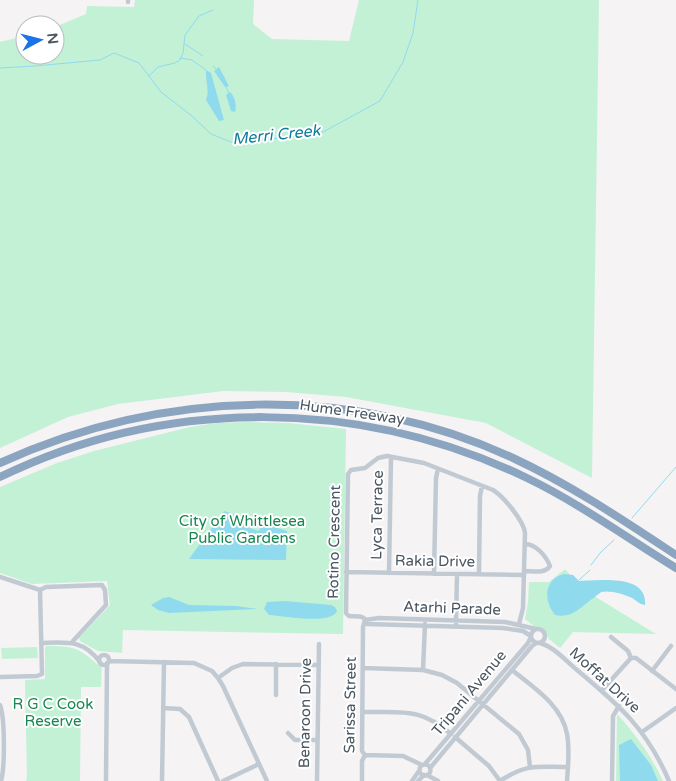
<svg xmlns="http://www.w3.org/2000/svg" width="676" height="781" font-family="'Varela Round',sans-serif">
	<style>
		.green { fill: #c3f1d5 }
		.water { fill: #90daee }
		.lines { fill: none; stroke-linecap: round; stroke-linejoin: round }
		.stream { stroke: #90daee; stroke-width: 1 }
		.minor { stroke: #c1cad2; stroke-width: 4.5 }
		.motorway { stroke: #8ba5c1; stroke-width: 8 }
		.labels { text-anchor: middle; stroke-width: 4; stroke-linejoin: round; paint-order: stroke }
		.street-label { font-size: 15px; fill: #4a5661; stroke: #fff }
		.park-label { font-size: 15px; fill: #17864f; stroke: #fff }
		.water-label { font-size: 16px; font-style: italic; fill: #0c7c9b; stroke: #fff }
	</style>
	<rect width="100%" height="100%" fill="#f5f3f3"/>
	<path class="green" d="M135,0H254L253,24L272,39L349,41L359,0H599L592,478L486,423L346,397L286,392L223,391L118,404L68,417L0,448V42L25,36V55H55V27L86,14L87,6L134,7Z
		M248,422L288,423L346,429L343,634L123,630L122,653L98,651L80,641L79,638L110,605L107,581L32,584L0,573V487L57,463L94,451L190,427L217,423Z
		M565,569L581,588L656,634L573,632L560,648L549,639L544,630L536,628L525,619L528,602L529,582H549Z
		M46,646C73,646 78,647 98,665L102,662L101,687H81L80,781H26L27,776L25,680L45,679V648Z
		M37,647L38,658L2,659L1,648Z
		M617,714C636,735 651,755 663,781H616Z"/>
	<path class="water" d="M219,67L229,86L225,87L214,71Z
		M206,70L211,73L224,120L219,121L206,100C210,90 205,81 206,70Z
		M230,92C235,97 237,105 235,112L231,111L226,95Z
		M224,511L249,519L246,527L259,531L262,523L287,531L286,560L189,559Z
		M564,574L573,575L579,581C597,581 648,573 645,605C639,604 637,601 632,598C624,594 610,590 601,592C601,593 595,596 595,597C581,606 573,619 555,615C543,600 544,579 564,574Z
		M169,597L189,605L236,606L258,609L169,613L158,610L151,605L163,598Z
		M285,601L331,605L335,607L337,611C332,625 283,616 269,615L264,609L267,602Z
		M631,739L651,765L658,781H620L619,745Z"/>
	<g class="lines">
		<path class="stream" d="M185,44L203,56
			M180,58L192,60L206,70
			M213,66L216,69
			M0,68L35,66L100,60L114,53L139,63L161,92L192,116L211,134L231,142L256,141L323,132L380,101L403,62L413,33L418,0
			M149,76L158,67L175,63L180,60L183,53L185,35L188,31L199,16L213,10
			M226,87L229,93
			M632,518L676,467
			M591,565L601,552L614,540
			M579,580L590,570"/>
		<path class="minor" d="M128,2V0
			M524,571C533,571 545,574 550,566C546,556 536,544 525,544
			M346,572L524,575
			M389,573L391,457
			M434,574L436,478L438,469
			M479,574L480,496L482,486
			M0,577L40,590L42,674L37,676L0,677
			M40,590L46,587L102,585L105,590L106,605L73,641
			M456,623L457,574
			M367,624C365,614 357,617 349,616L346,613L348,474L351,470L365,468L378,458L387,456L424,463L493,490C503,496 524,521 525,533L523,608L519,624
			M367,624L503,628L523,631L531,636
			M531 636a7 7 0 1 1 14 0a7 7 0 1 1-14 0Z
			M611,637L628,651L631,658
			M41,643C66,642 83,639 100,662
			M540,643C554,647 565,660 577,670C619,705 647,729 669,781
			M99 660a5 5 0 1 1 10 0a5 5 0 1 1-10 0Z
			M631,658H636L676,689
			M109,661L194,663L212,671L218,678L223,686L267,781
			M363,668L423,670L442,675L457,683L519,734L528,750L530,767
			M423,670L425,624
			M512,670C533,687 562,705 567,734C570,749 568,766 567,781
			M652,671L671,646
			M218,678L232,668L243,664L318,665
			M602,690L631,658
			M276,695V664
			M0,705C5,718 5,767 1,781
			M163,708L180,709L189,717L218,781
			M363,712C402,713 420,707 451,734
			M642,732L676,708
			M288,733L295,740H317
			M455,737L489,766L500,781
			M365,755L403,756L422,765
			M425,764L528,643L531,637
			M419.5 770a5.5 5.5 0 1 1 11 0a5.5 5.5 0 1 1-11 0Z
			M430,768L532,646L536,643
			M427,775L438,781
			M106,781L107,663
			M162,781L164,662
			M223,781L259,764
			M317,781L319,644
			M362,781V761L365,755L362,751L363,627L365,620L379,618L505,622L536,629
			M412,781L419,771
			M418,781L424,775
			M500,781C528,763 536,767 568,767
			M612,781L613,716L619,706"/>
		<path class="motorway" d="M0,463C161,389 351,383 513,458C571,485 623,520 676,555
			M0,477C166,396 361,398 527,478C579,503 627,538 676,568"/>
	</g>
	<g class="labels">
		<g class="street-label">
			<text transform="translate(352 412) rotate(8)" y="5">Hume Freeway</text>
			<text transform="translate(377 515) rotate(-89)" y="5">Lyca Terrace</text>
			<text transform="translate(334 542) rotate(-89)" y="5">Rotino Crescent</text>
			<text transform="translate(435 561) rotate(1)" y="5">Rakia Drive</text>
			<text transform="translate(452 608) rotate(2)" y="5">Atarhi Parade</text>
			<text transform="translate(605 680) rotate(42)" y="5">Moffat Drive</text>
			<text transform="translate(469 693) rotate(-50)" y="5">Tripani Avenue</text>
			<text transform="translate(350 705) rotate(-89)" y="5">Sarissa Street</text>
			<text transform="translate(305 713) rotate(-89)" y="5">Benaroon Drive</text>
		</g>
		<g class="park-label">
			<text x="242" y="526">City of Whittlesea<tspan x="242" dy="17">Public Gardens</tspan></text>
			<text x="53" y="709">R G C Cook<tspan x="53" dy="17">Reserve</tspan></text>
		</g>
		<g class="water-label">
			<text transform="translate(276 134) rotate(-6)" y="6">Merri Creek</text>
		</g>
	</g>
	<g transform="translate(40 40) rotate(83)"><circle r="24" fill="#ffffff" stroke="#b7bbc0"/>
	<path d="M0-4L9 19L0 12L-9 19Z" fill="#1a73e8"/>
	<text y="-8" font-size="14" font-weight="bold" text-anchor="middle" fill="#4a5661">N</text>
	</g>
</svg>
